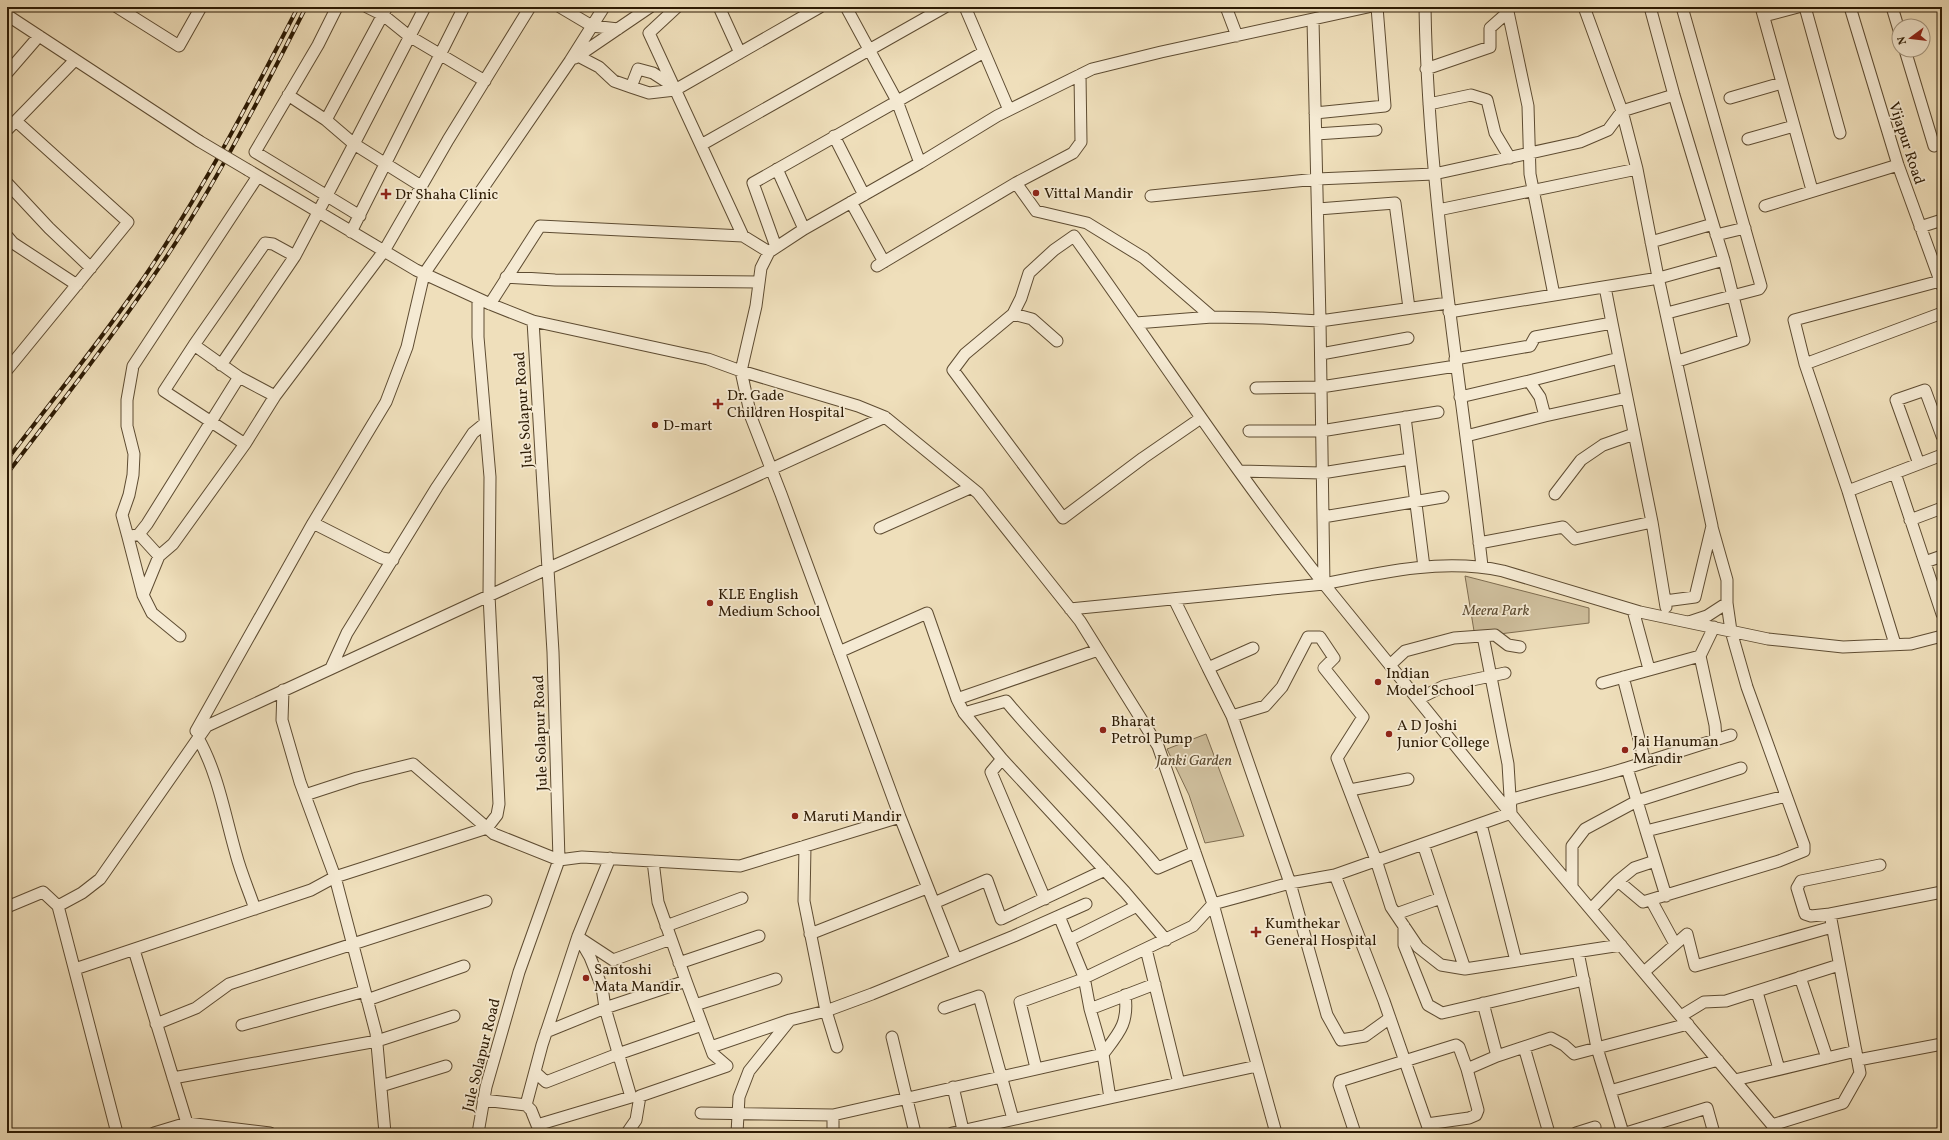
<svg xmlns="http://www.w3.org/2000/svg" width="1949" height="1140" font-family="Vollkorn,serif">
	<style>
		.green { fill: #cebe9c; stroke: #7e6c50 }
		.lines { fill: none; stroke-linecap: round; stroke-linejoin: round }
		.minor-casing { stroke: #5e4c32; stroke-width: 13 }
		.minor { stroke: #f5ead3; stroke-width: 11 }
		.rail-casing { stroke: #2d1b04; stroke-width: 4 }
		.rail { stroke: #f5ead3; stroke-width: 2.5; stroke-dasharray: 8; stroke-linecap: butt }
		.minor-bridge-casing { stroke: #5e4c32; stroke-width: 13; stroke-linecap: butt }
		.minor-bridge { stroke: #f5ead3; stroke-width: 11 }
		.poi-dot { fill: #8f2418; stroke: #f5ead3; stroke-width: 1.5 }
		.labels { text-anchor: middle; stroke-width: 3.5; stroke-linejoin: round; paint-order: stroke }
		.street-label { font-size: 15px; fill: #2d1b04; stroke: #f5ead3 }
		.poi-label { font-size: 15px; fill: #2d1b04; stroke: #f5ead3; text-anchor: start }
		.park-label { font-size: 15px; font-style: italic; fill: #5d4c32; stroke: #f5ead3 }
	</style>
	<rect width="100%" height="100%" fill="#efdfbb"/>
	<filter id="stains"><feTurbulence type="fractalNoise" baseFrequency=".005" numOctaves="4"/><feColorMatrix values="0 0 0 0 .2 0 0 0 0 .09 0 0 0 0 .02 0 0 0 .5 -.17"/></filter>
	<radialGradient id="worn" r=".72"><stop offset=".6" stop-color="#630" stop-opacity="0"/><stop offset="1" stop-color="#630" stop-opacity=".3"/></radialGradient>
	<path class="green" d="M1465,576L1589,608V623L1475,637Z
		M1206,734L1244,836L1205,843L1189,795L1167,749Z"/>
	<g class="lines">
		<g class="minor-casing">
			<path id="minor" d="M117,7L179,46L201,7
				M337,7L318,45L255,152L360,216
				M367,7L383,15L409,36L485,81
				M560,7L592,26L618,29
				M677,7L649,33L743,236
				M719,7L740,53
				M846,7L897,101L920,163
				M965,7L1009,110
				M1226,7L1237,36
				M1425,7C1428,195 1461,380 1482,566
				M1507,7L1528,106L1530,174L1554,295
				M1584,7L1622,111L1637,169L1657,272L1712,526L1695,597L1665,601
				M1650,7L1674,95L1713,224
				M1761,7L1812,190
				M1805,7L1840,133
				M1850,7L1898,165L1942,286
				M1892,7L1899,30
				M7,15L199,141
				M1764,16L1798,7
				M1313,20L1320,321L1324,584
				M1905,50L1934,146
				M578,56L599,67L614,81L631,87L649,93L675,90L820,7
				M575,58L650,7
				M1426,69L1490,47V28L1508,12
				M7,73L39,36
				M631,87L638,69L653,73L673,86
				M1730,98L1782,83
				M1429,104L1471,95L1487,100L1495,133L1510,158
				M1315,113L1385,106L1377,7
				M326,120L387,7
				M7,130L75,60
				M1316,134L1376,130
				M834,136L864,195
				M1748,139L1794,126
				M701,145L945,7
				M777,169L804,229
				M248,170L416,270L490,304L533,321L708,359L741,371L858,406L885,417L978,493L1080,621L1158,746L1213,904L1276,1133
				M7,183L49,228L91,268
				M1016,183L1036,211L1087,223L1144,258L1212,317
				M421,186L354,144L425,7
				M1151,196L1317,179L1434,174L1580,142L1608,130L1622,111L1674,95
				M851,202L884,262
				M1765,206L1898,165
				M1318,209L1395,203L1409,308
				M1438,210L1637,169
				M1920,227L1942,220
				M351,232L464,7
				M1716,235L1745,228
				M7,236L13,243L77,285
				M776,247L753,183L984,52
				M877,266L1016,183L1073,153L1081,142L1080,75
				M506,277L555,280L759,282
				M1605,287L1612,323
				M490,304L540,226L743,236L769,252
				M1449,312L1659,278L1724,260L1713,224L1651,242
				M1667,313L1759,289L1761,286L1682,7
				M1013,314L1032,319L1057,341
				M1136,323L1212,317L1263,318L1320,321L1448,303
				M194,345L239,377L275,396
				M1321,354L1408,338
				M1455,359L1530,346L1535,337L1612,323L1652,522L1666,607
				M1678,361L1744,340L1724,260
				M1805,364L1942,313
				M221,365L295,256L354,144L326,120L288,95
				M7,370L128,222L16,121
				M239,377L147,524L139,534L128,537L122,515L129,495L133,475L134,454L127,426V400L133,366L258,176
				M1529,381L1619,358
				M1256,388L1321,387L1456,366
				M1460,397L1529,381L1540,397L1545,416L1627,398
				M1405,417L1424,567
				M1201,418L1143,458L1063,518L953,370L965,354L1013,314L1021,298L1029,273L1054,250L1074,236C1157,352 1235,472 1324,584
				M1249,431H1321L1438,412
				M1466,436L1545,416
				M245,444L164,391L194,345L265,243L273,244L295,256
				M1919,464L1896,400L1925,390L1942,436
				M1239,471L1322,473L1410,459
				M1895,473L1942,614
				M1848,491L1942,455
				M1555,494L1581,460L1603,445L1634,434
				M1323,517L1443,497
				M1910,520L1942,508
				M313,523L382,558L393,560
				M880,528L970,488
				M139,534L159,556
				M128,537L143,595L152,613L180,636
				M1479,543L1563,527L1575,539L1652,522
				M1925,562L1942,556
				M1324,584C1382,572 1444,558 1503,571L1640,612L1768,639L1843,647L1911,644L1942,636
				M143,595L159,556L173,544L245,444L275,396L384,251L448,140L530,7
				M1174,599L1208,668L1253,648
				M1070,609L1324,584L1528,835L1779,1133
				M1633,610L1649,669
				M1689,622L1707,616L1727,603V580L1712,527
				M1714,627L1700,656L1715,725L1716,740
				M1895,644L1848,491L1805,364L1794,320L1940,281
				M839,652L927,613L957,699L964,713L1002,759L1125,892L1166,940
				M1390,665L1405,651L1454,638L1495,635L1508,645L1520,647
				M331,668L347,633L437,487L473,433L484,424
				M1208,668L1232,716L1290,883L1327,1015L1341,1040L1365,1036L1390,1018
				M1623,677L1645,762
				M1602,683L1700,656
				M283,690L282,720L300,782L335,877L376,1033L385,1133
				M957,699L1098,650
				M1418,699L1444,686L1505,673
				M964,713L1006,701C1054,759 1110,809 1158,868L1195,852
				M1232,716L1265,706L1282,687L1308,637H1320L1334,658L1324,668L1363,717L1337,758L1376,860L1391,907L1418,947L1441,965L1465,969L1621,945
				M196,731L313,523L386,402L407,347L424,274L570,61L604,7
				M196,731L549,568L734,486L885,417
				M198,738C218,773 225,816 236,854C241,873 249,891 255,909
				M1002,759L991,772L1045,899
				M1350,790L1408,779
				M305,795L357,778L413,764L494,834L559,860L582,857L740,866L900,817
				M1510,800C1549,788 1588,780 1627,768
				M1481,824L1516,961
				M1646,831L1637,801L1741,768
				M805,846L804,901L826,1011L837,1047
				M1618,881L1634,868L1655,861
				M1572,887V846L1585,829L1637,801L1627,768L1731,735
				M1666,896L1646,831L1786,796
				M1441,898L1465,969
				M1651,900L1675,944
				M934,903L987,880L1001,919L1105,870
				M58,906L82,893L100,879L206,727
				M7,907L43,892L58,906L117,1133
				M1591,909L1618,881L1643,902L1779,861L1804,851V845L1747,687L1731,631L1727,603
				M1396,914L1441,898L1423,844
				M1830,914L1811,916L1805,914L1797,888L1801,881L1880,865
				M1059,916L1084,977L1090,1009L1155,984
				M666,926L742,898
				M1404,926V945L1428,1005L1442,1013L1584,980
				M810,934L927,888
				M581,939L613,960L671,939
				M1069,940L1137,906
				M1146,949L1179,1083
				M134,950L190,1133
				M1578,952L1597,1048L1623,1133
				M956,959L900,817L781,494L751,417L741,371L756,306L761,268L769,252L804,229L920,163L997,116L1092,69L1161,52L1368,7
				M679,963L759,936
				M75,969L311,890L335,877L487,828L497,815L499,804L489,595L490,477L478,337V299
				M1644,972L1687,934L1695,966L1832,927
				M1800,977L1827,1058
				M1757,992L1779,1069
				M367,1000L464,966
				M1483,1003L1497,1056
				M695,1005L776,979
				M944,1008L979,996L1013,1119
				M1090,1009L1103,1054
				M1681,1016L1704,1002L1726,1001L1839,965
				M156,1024L196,1008L229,984L486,901
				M242,1025L365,991
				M546,1032L605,1008L686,981
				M892,1037L915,1133
				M711,1047L790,1020
				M1524,1047L1549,1133
				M1103,1054C1119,1033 1129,1023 1125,995
				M1858,1060L1942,1044
				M1036,1068L1020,1002L1078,981L1193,926L1213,904L1290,883L1335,875
				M535,1072L546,1082L618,1054L702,1025
				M173,1078L377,1041L454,1016
				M1735,1080L1856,1051
				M381,1086L446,1066
				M953,1087L963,1130
				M1610,1091L1718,1060
				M1110,1098L1257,1066
				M483,1100L526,1105L542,1045L578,936L610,858
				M526,1105L531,1110L537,1125L631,1097L605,1008L602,987L590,957L578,936
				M701,1113L833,1115V1133
				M833,1115L1103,1054L1110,1098L952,1133
				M1427,1124L1469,1118L1476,1115L1478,1110L1467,1069L1497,1056L1551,1038L1564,1045L1574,1054L1688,1024
				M1772,1125L1843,1103L1860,1073L1830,914L1942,892
				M154,1133L187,1123L270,1133
				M478,1133L486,1087L519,972L559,860L553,652L533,321
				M627,1133L636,1120L640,1096L727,1066L713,1054L686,981L658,902L653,861
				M737,1133L739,1097L749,1071L790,1020L826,1011L872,994L1014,936L1086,904
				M1355,1133L1339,1085L1340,1081L1456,1045L1459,1047L1467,1069
				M1430,1133L1384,1001L1335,875L1511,813L1508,764L1483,636
				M1576,1133L1595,1127
				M1626,1133L1707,1108L1714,1133"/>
		</g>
		<use href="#minor" class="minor"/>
		<g class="rail-casing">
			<path id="rail" d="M7,460C53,399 102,339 145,276C203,190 251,99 298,7
				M7,474C76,383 148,292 206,194C242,133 274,70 306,7"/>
		</g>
		<use href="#rail" class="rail"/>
		<g class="minor-bridge-casing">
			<path id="minor-bridge" d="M199,141L248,170"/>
		</g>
		<use href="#minor-bridge" class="minor-bridge"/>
	</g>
	<g class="poi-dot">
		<circle cx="1036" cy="193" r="4"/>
		<path d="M384 188h4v4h4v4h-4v4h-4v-4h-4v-4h4z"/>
		<path d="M716 398h4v4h4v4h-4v4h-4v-4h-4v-4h4z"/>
		<circle cx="655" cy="425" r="4"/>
		<circle cx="710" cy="603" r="4"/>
		<circle cx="1378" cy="682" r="4"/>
		<circle cx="1103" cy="730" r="4"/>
		<circle cx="1389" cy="734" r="4"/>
		<circle cx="1625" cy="750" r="4"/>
		<circle cx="795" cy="816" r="4"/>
		<path d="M1254 926h4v4h4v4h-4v4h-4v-4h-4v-4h4z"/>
		<circle cx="586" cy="978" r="4"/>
	</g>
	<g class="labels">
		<g class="street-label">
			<text transform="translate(1907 143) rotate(72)" y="5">Vijapur Road</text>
			<text transform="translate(523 410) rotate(-94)" y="5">Jule Solapur Road</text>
			<text transform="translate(540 733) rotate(-92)" y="5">Jule Solapur Road</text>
			<text transform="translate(481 1055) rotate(-76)" y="5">Jule Solapur Road</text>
		</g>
		<g class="poi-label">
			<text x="1044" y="198">Vittal Mandir</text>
			<text x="395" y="199">Dr Shaha Clinic</text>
			<text x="727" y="400">Dr. Gade<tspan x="727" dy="17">Children Hospital</tspan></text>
			<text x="663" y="430">D-mart</text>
			<text x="718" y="599">KLE English<tspan x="718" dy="17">Medium School</tspan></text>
			<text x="1386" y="678">Indian<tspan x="1386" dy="17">Model School</tspan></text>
			<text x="1111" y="726">Bharat<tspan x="1111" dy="17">Petrol Pump</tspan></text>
			<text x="1397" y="730">A D Joshi<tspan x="1397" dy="17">Junior College</tspan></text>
			<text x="1633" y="746">Jai Hanuman<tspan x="1633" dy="17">Mandir</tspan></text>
			<text x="803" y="821">Maruti Mandir</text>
			<text x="1265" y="928">Kumthekar<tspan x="1265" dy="17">General Hospital</tspan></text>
			<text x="594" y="974">Santoshi<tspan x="594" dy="17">Mata Mandir</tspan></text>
		</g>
		<g class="park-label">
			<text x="1496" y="615">Meera Park</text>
			<text x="1194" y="765">Janki Garden</text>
		</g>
	</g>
	<rect width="1949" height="1140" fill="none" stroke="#efdfbb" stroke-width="24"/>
	<rect x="8" y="8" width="1933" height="1124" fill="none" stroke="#2d1b04" stroke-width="2"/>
	<rect x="12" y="12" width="1925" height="1116" fill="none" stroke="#2d1b04"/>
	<g transform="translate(1911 38) rotate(255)"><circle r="19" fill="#f5ead3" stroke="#a59780"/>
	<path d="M0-3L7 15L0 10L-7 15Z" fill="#8f2418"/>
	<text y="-6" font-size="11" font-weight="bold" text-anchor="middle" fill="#2d1b04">N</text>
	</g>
	<rect width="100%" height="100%" filter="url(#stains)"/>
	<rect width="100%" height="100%" fill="url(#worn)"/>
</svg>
